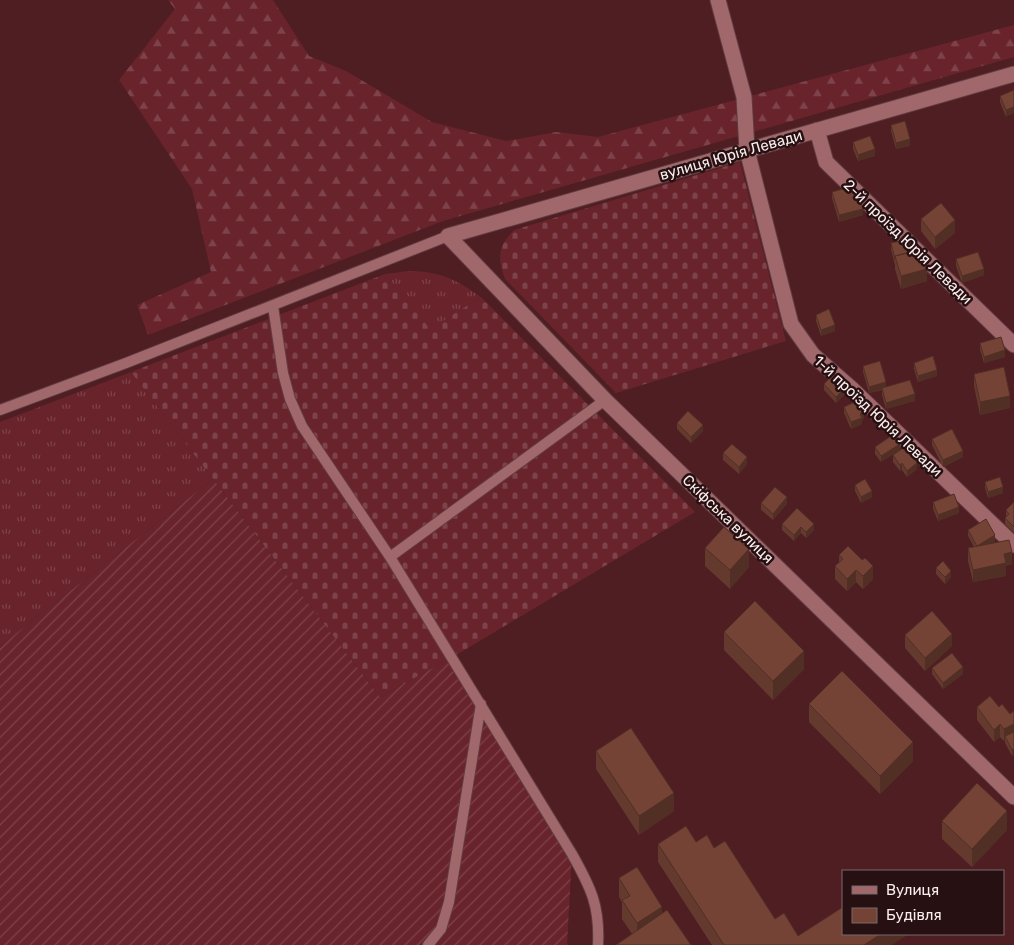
<svg xmlns="http://www.w3.org/2000/svg" width="1014" height="945" font-family="Rubik,sans-serif">
	<style>
		.grass { fill: url(#grass-tufts) }
		.forest { fill: url(#forest-firs) }
		.cemetery { fill: url(#cemetery-stones) }
		.garden { fill: url(#garden-furrows) }
		.lines { fill: none; stroke-linecap: round; stroke-linejoin: round }
		.lane-casing { stroke: #613c41; stroke-width: 12 }
		.street-casing { stroke: #613c41; stroke-width: 17 }
		.lane { stroke: #a0686b; stroke-width: 10 }
		.street { stroke: #a0686b; stroke-width: 15 }
		.wall { fill: #643a2e }
		.shaded-wall { fill: #512f25 }
		.building { fill: #744335; stroke: #512f25 }
		.labels { text-anchor: middle; stroke-width: 5; stroke-linejoin: round; paint-order: stroke }
		.street-label { font-size: 15px; fill: #faeded; stroke: #261012 }
	</style>
	<defs>
		<pattern id="grass-tufts" width="24" height="20" patternUnits="userSpaceOnUse" patternTransform="scale(1.25)"><rect width="24" height="20" fill="#68232b"/><path d="M3 7l-1-3M5 7V3M7 7l1-3M15 17l-1-3M17 17v-4M19 17l1-3" fill="none" stroke="#7e434a"/></pattern>
		<pattern id="forest-firs" width="22" height="20" patternUnits="userSpaceOnUse" patternTransform="scale(1.25)"><rect width="22" height="20" fill="#68232b"/><path d="M5 1l3.5 6h-7zM16 11l3.5 6h-7z" fill="#7e434a"/></pattern>
		<pattern id="cemetery-stones" width="16" height="16" patternUnits="userSpaceOnUse" patternTransform="scale(1.25)"><rect width="16" height="16" fill="#68232b"/><path d="M2 7V4a2 2 0 0 1 4 0v3zM10 15v-3a2 2 0 0 1 4 0v3z" fill="#7e434a"/></pattern>
		<pattern id="garden-furrows" width="10" height="10" patternUnits="userSpaceOnUse" patternTransform="scale(1.25)"><rect width="10" height="10" fill="#68232b"/><path d="M-1 1l2-2M0 10L10 0M9 11l2-2" fill="none" stroke="#7e434a"/></pattern>
	</defs>
	<rect width="100%" height="100%" fill="#4e1e22"/>
	<path class="grass" d="M408,271C439,271 456,279 481,297L430,330L385,274Z
		M131,372L213,479L0,646V422Z"/>
	<path class="forest" d="M168,0H273L309,56L346,71L432,122L506,141L556,132L598,137L1014,25V57L443,221L148,335L137,305L211,272L192,189L119,80L175,9Z"/>
	<path class="cemetery" d="M740,162L786,341L616,393L505,279C497,258 498,246 514,230Z
		M385,274L430,329L481,297L695,512L453,657L380,697L131,372Z"/>
	<path class="garden" d="M213,479L380,697L453,657L572,854L567,945H0V646Z"/>
	<g class="lines">
		<g class="lane-casing">
			<path id="lane" d="M273,306L283,373L290,399L302,426L390,557L572,854C591,888 600,906 598,945
				M0,410L126,363L448,236
				M390,557L605,400
				M428,945L441,929L449,902L481,704"/>
		</g>
		<g class="street-casing">
			<path id="street" d="M718,0L744,97L747,150L791,324L813,355L853,390L1014,545
				M1014,74L448,236L605,400L1014,797
				M817,130L826,162L1014,345"/>
		</g>
		<use href="#lane" class="lane"/>
		<use href="#street" class="street"/>
	</g>
	<path class="wall" d="M1014,90L1006,117L1000,102V96Z
		M891,125L910,146L896,149L891,131Z
		M853,142L875,156L858,161L853,149Z
		M832,192L857,202L863,215L839,222L832,198Z
		M921,219L955,233L935,249L921,231Z
		M891,243L908,253L927,281L901,289L895,269V265L891,250Z
		M956,259L984,275L962,283L956,266Z
		M816,315L835,331L821,336L816,321Z
		M980,343L1005,357L984,363L980,350Z
		M914,363L937,376L918,382L914,369Z
		M863,366L886,387L915,401L886,409L882,395V390L869,393L863,372Z
		M974,374L1010,408L980,415L974,386Z
		M824,384L846,393L836,403L824,390Z
		M844,407L864,418L862,420V424L851,429L844,413Z
		M677,423L703,431L691,443L677,429Z
		M932,439L963,457L943,467L932,445Z
		M875,447L900,450L881,462L875,454Z
		M723,453L747,464L739,474L723,460Z
		M893,455L917,469L907,477L902,470L900,471L893,462Z
		M985,482L1003,493L988,498L985,488Z
		M855,485L872,497L861,503L855,491Z
		M933,502L959,513L938,521L933,509Z
		M1014,502V533L1005,524V518L1006,517V510Z
		M761,503L787,504L773,520L761,510Z
		M782,524L814,530L806,538L801,533L794,541L782,530Z
		M968,530L995,541L992,543L1012,564L1006,566V576L973,582L968,561V548L974,547L968,536Z
		M705,548L749,567L730,589L705,566Z
		M839,555L873,579L863,589L856,582L847,591L835,579V566L839,563Z
		M936,568L951,577L945,584L936,574Z
		M724,632L804,669L773,700L724,650Z
		M905,635L952,646L925,671L905,648Z
		M932,668L963,674L943,689L932,674Z
		M809,704L913,761L880,794L809,722Z
		M977,707H999L1010,714L1014,711L1012,756L1005,743V740L1004,741L1000,737L994,742L977,720Z
		M596,751L674,811L639,835L596,769Z
		M942,821L1007,830L972,867L942,839Z
		M658,844L714,848L775,919L798,936L892,945H712L658,862Z
		M619,878L662,914L632,934L622,919V902L619,897Z"/>
	<path class="shaded-wall" d="M1014,107V113L1006,117V110Z
		M910,139V146L896,149V143Z
		M875,149V156L858,161V155Z
		M863,209V215L839,222V215Z
		M955,220V233L935,249V237Z
		M927,269V281L901,289V276Z
		M984,269V275L962,283V276Z
		M835,325V331L821,336V330Z
		M1005,350V357L984,363V357Z
		M937,370V376L918,382V376Z
		M886,382V388L869,393V387Z
		M846,387V393L836,403V397Z
		M915,394V401L886,409V403Z
		M1010,396V408L980,415V402Z
		M864,412V418L862,420V424L851,429V422L860,414Z
		M703,425V431L691,443V437Z
		M900,444V450L881,462V456Z
		M963,451V457L943,467V460Z
		M747,457V464L739,474V467Z
		M902,463V470L900,471V465Z
		M917,463V469L907,477V471Z
		M1003,487V493L988,498V492Z
		M872,491V497L861,503V497Z
		M787,497V504L773,520V514Z
		M959,507V513L938,521V515Z
		M814,524V530L806,538V532Z
		M801,527V533L794,541V535Z
		M995,535V541L977,552V546Z
		M749,549V567L730,589V570Z
		M1012,552V564L1006,566V576L973,582V570L1004,554Z
		M873,566V579L863,589V576Z
		M856,570V582L847,591V579Z
		M951,571V577L945,584V577Z
		M952,634V646L925,671V658Z
		M804,651V669L773,700V681Z
		M963,667V674L943,689V683Z
		M1000,724V737L994,742V730Z
		M1014,724V736H1005V740L1004,741V729Z
		M913,742V761L880,794V776Z
		M1014,749V755L1012,756V750Z
		M674,793V811L639,835V816Z
		M1007,811V830L972,867V849Z
		M662,907V925L637,942V923Z
		M881,934H909L892,945H864Z"/>
	<path class="building" d="M1014,90V107L1006,110L1000,96Z
		M905,121L910,139L896,143L891,125Z
		M870,136L875,149L858,155L853,142Z
		M853,186L857,202L860,201L863,209L839,215L832,192Z
		M941,203L955,220L935,237L921,219Z
		M904,240L908,253L895,256V259L891,243Z
		M921,249L927,269L901,276L895,256Z
		M978,252L984,269L962,276L956,259Z
		M829,309L835,325L821,330L816,315Z
		M1001,337L1005,350L984,357L980,343Z
		M933,356L937,370L918,376L914,363Z
		M880,361L886,382L869,387L863,366Z
		M1004,367L1010,396L980,402L974,374Z
		M834,374L846,387L836,397L824,384Z
		M910,380L915,394L886,403L882,388Z
		M859,400L864,412L860,414L862,418L851,422L844,407Z
		M688,411L703,425L691,437L677,423Z
		M952,429L963,451L943,460L932,439Z
		M894,434L900,444L881,456L875,447Z
		M732,444L747,457L739,467L723,453Z
		M906,446L917,463L907,471L902,463L900,465L893,455Z
		M1000,477L1003,487L988,492L985,482Z
		M865,479L872,491L861,497L855,485Z
		M775,487L787,497L773,514L761,503Z
		M954,494L959,507L938,515L933,502Z
		M1014,502V527L1005,518L1009,514L1006,510Z
		M797,508L814,524L806,532L801,527L794,535L782,524Z
		M986,519L995,535L977,546L968,530Z
		M724,527L749,549L730,570L705,548Z
		M1009,540L1012,552L1004,554L1006,563L973,570L968,548Z
		M848,546L862,560L865,558L873,566L863,576L856,570L847,579L835,566L843,559L839,555Z
		M943,561L951,571L945,577L936,568Z
		M755,601L804,651L773,681L724,632Z
		M932,611L952,634L925,658L905,635Z
		M952,653L963,667L943,683L932,668Z
		M842,671L913,742L880,776L809,704Z
		M990,696L999,707L1002,704L1010,714L1014,711V724L1004,729L1000,724L994,730L977,707Z
		M631,728L674,793L639,816L596,751Z
		M1014,732V749L1012,750L1005,736Z
		M977,783L1007,811L972,849L942,821Z
		M686,826L696,842L707,835L714,848L725,841L775,919L784,913L798,936L843,907V934H881L864,945H724L658,844Z
		M637,867L662,907L637,923L622,900L630,896L619,878Z
		M667,910L691,945H616Z"/>
	<g class="labels">
		<g class="street-label">
			<text transform="translate(731 155) rotate(-16)" y="5">вулиця Юрія Левади</text>
			<text transform="translate(908 242) rotate(44)" y="5">2-й проїзд Юрія Левади</text>
			<text transform="translate(878 416) rotate(43)" y="5">1-й проїзд Юрія Левади</text>
			<text transform="translate(728 519) rotate(44)" y="5">Скіфська вулиця</text>
		</g>
	</g>
	<rect x="842" y="870" width="162" height="65" fill="#261012" stroke="#7b686a"/>
	<rect x="852" y="886" width="25" height="8" fill="#a0686b" stroke="#7b686a"/>
	<text x="886" y="895" font-size="15" fill="#faeded">Вулиця</text>
	<rect x="852" y="908" width="25" height="15" fill="#744335" stroke="#7b686a"/>
	<text x="886" y="920" font-size="15" fill="#faeded">Будівля</text>
</svg>
